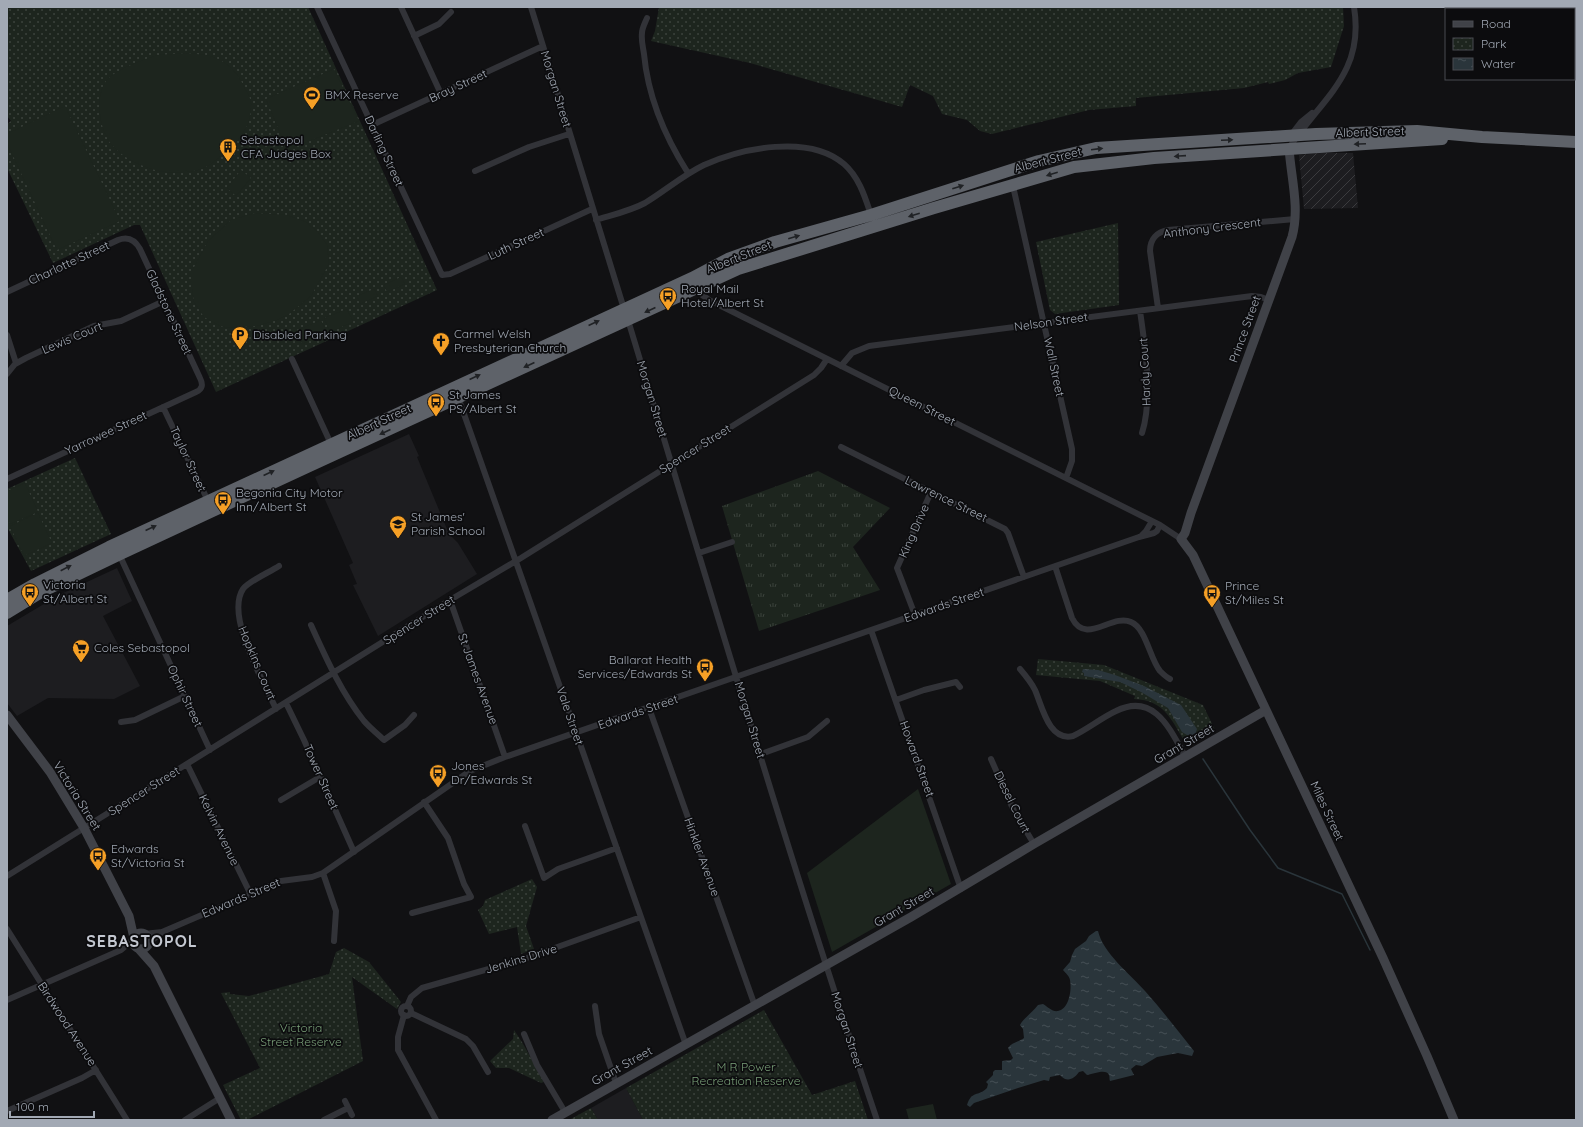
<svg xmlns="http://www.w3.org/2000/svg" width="1583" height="1127" font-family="Quicksand,sans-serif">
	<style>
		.built { fill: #1d1d20 }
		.industrial { fill: url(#industrial-furrows) }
		.grass { fill: url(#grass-tufts) }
		.park { fill: url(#park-dots) }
		.pitch { fill: #1d251e }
		.water { fill: url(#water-ripples) }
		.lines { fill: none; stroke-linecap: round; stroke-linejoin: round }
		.stream { stroke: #2a353b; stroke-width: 1.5 }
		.street { stroke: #323338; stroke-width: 6 }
		.secondary { stroke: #404248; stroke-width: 9 }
		.highway { stroke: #5e6269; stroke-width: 12 }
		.oneway { fill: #202225 }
		.labels { text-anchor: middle; stroke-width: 3.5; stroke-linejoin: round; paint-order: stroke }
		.street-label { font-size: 12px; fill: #a2a9b4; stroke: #0c0c0e }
		.poi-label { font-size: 12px; fill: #a2a9b4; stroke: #0c0c0e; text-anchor: start }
		.park-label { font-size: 12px; fill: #799f78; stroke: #0c0c0e }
		.district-label { font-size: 16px; font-weight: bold; letter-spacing: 1px; fill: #c3c7d0; stroke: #0c0c0e }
	</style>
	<defs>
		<pattern id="industrial-furrows" width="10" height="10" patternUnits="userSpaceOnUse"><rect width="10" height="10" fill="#1d1d20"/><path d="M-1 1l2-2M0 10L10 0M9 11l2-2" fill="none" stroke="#3b3b3e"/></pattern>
		<pattern id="grass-tufts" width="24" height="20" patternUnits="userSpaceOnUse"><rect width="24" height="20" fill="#1d251e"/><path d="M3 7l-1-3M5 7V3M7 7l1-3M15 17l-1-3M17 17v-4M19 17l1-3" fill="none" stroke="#3b423c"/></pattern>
		<pattern id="park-dots" width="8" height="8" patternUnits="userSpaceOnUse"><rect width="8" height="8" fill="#1d251e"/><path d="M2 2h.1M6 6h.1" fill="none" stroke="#3b423c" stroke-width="1.8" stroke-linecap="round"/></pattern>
		<pattern id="water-ripples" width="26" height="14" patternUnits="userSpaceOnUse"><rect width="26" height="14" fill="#2a353b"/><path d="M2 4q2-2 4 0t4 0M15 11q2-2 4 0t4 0" fill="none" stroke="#464f55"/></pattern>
	</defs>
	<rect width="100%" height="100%" fill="#111113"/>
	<path class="built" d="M409,434L419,456L417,457L449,534L458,543L477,574L378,636L353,585L357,584L349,565L353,563L315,477Z
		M117,568L132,601L103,616L140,686L114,699L48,698L17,716L7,703V626L59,595Z
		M626,1088L643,1120H598L591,1108Z"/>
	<path class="industrial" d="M1321,153H1353L1358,208L1304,209L1299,155Z"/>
	<path class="grass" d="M818,471L890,508L853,547L880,590L759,631L722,506Z"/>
	<path class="park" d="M7,7H308L437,290L216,392L140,225H134L53,263L7,168V124L11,121L7,116Z
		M659,7H1343L1344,26L1331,67L1298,73L1285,80L1269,84L1268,82L1244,88L1136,98V106L1089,110L992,134L980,131L967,120L942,114L933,96L910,85L902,107L750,63L651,41L655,31Z
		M1118,223L1119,305L1055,314L1050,310L1036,242Z
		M75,458L111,534L31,571L7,527V489Z
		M1038,659L1104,665L1203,705L1215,730L1190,745L1186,744C1172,721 1165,700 1134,699L1135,696L1100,681L1036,675Z
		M532,879L537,887L526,926L534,949L521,954L517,927L489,934L478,910L483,906L485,900Z
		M344,948L369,962L401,1002L397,1009L352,977L363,1061L247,1120H241L223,1085L260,1068L221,993L230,992V994L249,996L329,974L336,952Z
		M764,1010L812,1095L855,1081L868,1120H643L626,1088Z
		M514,1030C526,1047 534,1064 544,1082L541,1083L509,1068H496L490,1061L513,1039Z
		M591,1108L598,1120H569Z"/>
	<path class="pitch" d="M186,53C193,54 203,54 210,56C226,61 238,72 244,87C247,92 251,98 251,104C252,127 238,143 221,156C215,161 208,167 201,169C191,173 169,173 159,171C142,167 123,158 112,145C99,131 94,95 107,80C116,69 145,59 159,55C167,54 177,54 186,53Z
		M334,69L359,121L287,150L266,99Z
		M65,106L120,221L57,250L7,143V134Z
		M241,170L251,178L236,196L227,188Z
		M255,213L287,215L306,222L318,232L327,245L329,264L311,296L289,314L277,320L257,326L229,328L220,326L204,317L194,302L192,289V271L208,241L218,232L231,220Z
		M401,277L405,284L387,292L384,285Z
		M374,289L378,296L360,304L357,296Z
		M347,309L353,322L330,332L324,318Z
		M321,320L327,333L302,344L296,331Z
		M25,483L38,512L10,524L7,518V491Z
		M38,513L52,543L24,556L10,526Z
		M918,789L951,884L832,952L807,873Z
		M933,1104L937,1120H909L906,1109Z"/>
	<path class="water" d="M1083,669L1098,670L1115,675L1144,686L1181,705L1197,729L1195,735H1187L1182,732L1168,708L1141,692L1120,682L1084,676V673L1082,672Z
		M1096,931H1098C1103,953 1130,974 1145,991C1162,1010 1178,1031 1194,1051L1192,1056L1178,1053L1157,1057L1142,1066L1136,1065L1131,1069L1134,1075L1110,1081C1109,1079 1110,1077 1109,1075C1107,1068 1092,1074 1087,1075L1083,1071L1079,1072C1074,1079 1067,1083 1060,1075L1050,1077L1049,1081L1044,1080L1018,1088L974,1103L970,1107L967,1105C972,1090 978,1097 987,1088L988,1084L986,1082L993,1075V1072L995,1070H1002V1061L1011,1060L1013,1058L1008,1048C1012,1042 1019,1042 1024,1038L1023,1029L1020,1025C1023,1019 1033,1012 1038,1005L1043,1004C1048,1007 1052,1012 1058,1011C1069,1009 1072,990 1070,980C1069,975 1066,974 1063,970L1070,962L1072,955L1075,949L1086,941L1089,936Z"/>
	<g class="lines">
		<path class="stream" d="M1203,759L1250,830L1278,868L1342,894L1370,950"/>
		<path class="street" d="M317,7L442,275L450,274L592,209
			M401,7L441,94
			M531,7L624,309
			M647,18C645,23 642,28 642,33C641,40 643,47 644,54C648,97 665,137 688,173
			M414,36L439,24L451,12
			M372,125L543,46
			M1291,135L1301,122L1312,113
			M1289,148C1321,99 1365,74 1354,7
			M475,171L529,147L569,134
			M1013,186L1072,449V461L1066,478
			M596,220C612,215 630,211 645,203C665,191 683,175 704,165C742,148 809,134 844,164C859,177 865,197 871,215
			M696,286L701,294L709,300L1160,525L1181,539
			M7,292L118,240C128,236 135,240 140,249L200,378C203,384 203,389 196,392L7,479
			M1158,308L1150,251C1150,239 1157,232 1168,230L1295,219
			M1140,311C1145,345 1153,399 1142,433
			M628,320C709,587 788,855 877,1120
			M7,335L16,363
			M292,359L331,444
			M841,366L852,353L869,346L1252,296L1261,297L1269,300
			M7,374L15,364L26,358L94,326L121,321L164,301
			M458,397L686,1045
			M163,407L209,503
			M841,447L1005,529L1008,533L1024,577
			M1142,535L1146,531L1152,521
			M699,553L732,542
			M119,554L210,750
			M1055,566L1072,618C1086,646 1112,613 1131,622C1146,628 1150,659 1160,671C1163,674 1166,677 1170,679
			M450,600L505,757
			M915,615L897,568L931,492
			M311,625C326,658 341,692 364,721C370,728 377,733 384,740L405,725L414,715
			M871,630L961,889
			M1020,669C1026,676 1031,682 1035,690C1042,706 1049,742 1073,736C1088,729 1101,718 1116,711C1154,692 1170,729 1185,756
			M896,700L924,690L956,682L960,687
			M286,703L304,740L354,852
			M649,708L755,1006
			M276,709C264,682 225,616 243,589C249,581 270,572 279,566
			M121,722L135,720L185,696
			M761,754L808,737L827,721
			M991,759L1014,811L1034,844
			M187,764L251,895
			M281,800L320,777
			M525,826L544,878L558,869L617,848
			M323,873L336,911L334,941
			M7,876L450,600L521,558L814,375L821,368L827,359
			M412,913L471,897L464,884L448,838L424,802
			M7,929L127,1120
			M144,934L162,932L281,881L312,877L323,873L470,771L505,757L1139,537L1154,533L1157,531L1160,525
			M149,943L161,933
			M7,1000L121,950L134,939
			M407,1006L411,997L422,988L524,959L641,917
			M595,1006L599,1034L616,1083
			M401 1011a5 5 0 1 1 10 0a5 5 0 1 1-10 0Z
			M411,1013L466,1039L473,1046L488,1072
			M404,1015L398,1037V1050L436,1120
			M524,1034L537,1065L565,1112
			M345,1101L352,1115
			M7,1111L82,1078L96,1070
			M185,1120L220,1098
			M324,1120L348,1108"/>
		<path class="secondary" d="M1289,148C1291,178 1300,208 1292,237L1191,513L1185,533L1181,539L1193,555L1383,958L1427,1056L1454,1120
			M7,715L50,772L84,828L129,916L134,938
			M133 941a8 8 0 1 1 16 0a8 8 0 1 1-16 0Z
			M138,948L154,966L231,1120
			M552,1120L911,917L1034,844L1266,710"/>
		<path class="highway" d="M7,600L35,584L109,547L692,278L728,259L775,242L871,215L1039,161L1096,148L1316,134L1417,131L1482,137L1576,142
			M7,613L43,591L120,554L307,467L738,269L934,208L1074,167L1154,158L1442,139"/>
	</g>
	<defs><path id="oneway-solid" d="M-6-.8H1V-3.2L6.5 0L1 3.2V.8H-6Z"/></defs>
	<g class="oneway">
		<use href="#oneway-solid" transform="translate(1227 140) rotate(-3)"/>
		<use href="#oneway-solid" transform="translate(1360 144) rotate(177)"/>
		<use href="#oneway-solid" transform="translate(1097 149) rotate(-7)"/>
		<use href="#oneway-solid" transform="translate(1180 156) rotate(176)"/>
		<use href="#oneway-solid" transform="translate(1052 174) rotate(163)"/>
		<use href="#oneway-solid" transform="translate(958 187) rotate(-18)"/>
		<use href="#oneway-solid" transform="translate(914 215) rotate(163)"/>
		<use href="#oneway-solid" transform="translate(794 237) rotate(-16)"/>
		<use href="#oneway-solid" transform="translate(650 310) rotate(155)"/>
		<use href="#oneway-solid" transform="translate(594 323) rotate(-25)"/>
		<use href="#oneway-solid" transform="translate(529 365) rotate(155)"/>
		<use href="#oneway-solid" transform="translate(475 377) rotate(-25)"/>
		<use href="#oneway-solid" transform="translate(385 432) rotate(155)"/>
		<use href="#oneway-solid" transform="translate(269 473) rotate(-25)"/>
		<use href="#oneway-solid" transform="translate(151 528) rotate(-25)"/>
		<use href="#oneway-solid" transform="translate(66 568) rotate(-27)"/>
	</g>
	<defs>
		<g id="stadium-pin" transform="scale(0.9)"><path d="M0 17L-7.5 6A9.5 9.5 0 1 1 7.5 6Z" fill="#f6a026" stroke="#0c0c0e"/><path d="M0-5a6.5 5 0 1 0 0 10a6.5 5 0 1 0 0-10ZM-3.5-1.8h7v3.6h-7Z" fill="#111"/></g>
		<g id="building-pin" transform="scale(0.9)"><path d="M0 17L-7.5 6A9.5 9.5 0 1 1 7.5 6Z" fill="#f6a026" stroke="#0c0c0e"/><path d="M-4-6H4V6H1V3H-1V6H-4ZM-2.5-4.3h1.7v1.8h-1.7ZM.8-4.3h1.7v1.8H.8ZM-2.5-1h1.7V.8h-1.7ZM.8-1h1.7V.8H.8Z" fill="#111"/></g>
		<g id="bus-pin" transform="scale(0.9)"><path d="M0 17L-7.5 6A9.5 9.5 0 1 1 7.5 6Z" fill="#f6a026" stroke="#0c0c0e"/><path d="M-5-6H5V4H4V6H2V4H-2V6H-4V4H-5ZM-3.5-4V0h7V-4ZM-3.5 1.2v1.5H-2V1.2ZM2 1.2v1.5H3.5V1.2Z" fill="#111"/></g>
		<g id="parking-pin" transform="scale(0.9)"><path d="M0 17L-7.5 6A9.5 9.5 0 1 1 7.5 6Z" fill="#f6a026" stroke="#0c0c0e"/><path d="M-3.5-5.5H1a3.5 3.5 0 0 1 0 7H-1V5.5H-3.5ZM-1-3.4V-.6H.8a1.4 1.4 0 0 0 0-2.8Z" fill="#111"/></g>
		<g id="church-pin" transform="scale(0.9)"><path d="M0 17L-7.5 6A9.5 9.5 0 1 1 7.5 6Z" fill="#f6a026" stroke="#0c0c0e"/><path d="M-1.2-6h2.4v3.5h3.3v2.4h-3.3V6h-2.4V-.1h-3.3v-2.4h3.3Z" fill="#111"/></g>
		<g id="school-pin" transform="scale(0.9)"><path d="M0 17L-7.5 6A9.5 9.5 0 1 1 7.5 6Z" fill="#f6a026" stroke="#0c0c0e"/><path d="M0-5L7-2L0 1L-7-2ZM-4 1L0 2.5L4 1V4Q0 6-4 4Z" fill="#111"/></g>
		<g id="supermarket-pin" transform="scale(0.9)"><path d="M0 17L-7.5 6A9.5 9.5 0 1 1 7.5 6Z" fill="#f6a026" stroke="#0c0c0e"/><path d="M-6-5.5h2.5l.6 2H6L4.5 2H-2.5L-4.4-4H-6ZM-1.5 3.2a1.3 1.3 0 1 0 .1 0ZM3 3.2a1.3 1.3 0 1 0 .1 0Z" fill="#111"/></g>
	</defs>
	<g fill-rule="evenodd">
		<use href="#stadium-pin" x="312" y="95"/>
		<use href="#building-pin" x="228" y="147"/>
		<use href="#bus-pin" x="668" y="296"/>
		<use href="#parking-pin" x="240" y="335"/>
		<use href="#church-pin" x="441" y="341"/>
		<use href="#bus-pin" x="436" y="402"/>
		<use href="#bus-pin" x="223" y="500"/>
		<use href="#school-pin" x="398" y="524"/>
		<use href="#bus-pin" x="30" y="592"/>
		<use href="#bus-pin" x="1212" y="593"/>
		<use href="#supermarket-pin" x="81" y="648"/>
		<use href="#bus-pin" x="705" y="667"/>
		<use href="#bus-pin" x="438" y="773"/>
		<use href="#bus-pin" x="98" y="856"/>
	</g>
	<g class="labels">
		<g class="street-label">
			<text transform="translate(458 86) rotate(-25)" y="4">Bray Street</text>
			<text transform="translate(556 89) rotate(73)" y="4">Morgan Street</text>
			<text transform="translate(1370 132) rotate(-2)" y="4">Albert Street</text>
			<text transform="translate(384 151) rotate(65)" y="4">Darling Street</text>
			<text transform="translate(1048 160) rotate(-15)" y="4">Albert Street</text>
			<text transform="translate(1212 228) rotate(-7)" y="4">Anthony Crescent</text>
			<text transform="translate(516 244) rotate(-25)" y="4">Luth Street</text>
			<text transform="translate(739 257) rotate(-22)" y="4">Albert Street</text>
			<text transform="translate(69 263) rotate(-25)" y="4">Charlotte Street</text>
			<text transform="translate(169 312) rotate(65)" y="4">Gladstone Street</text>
			<text transform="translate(1051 322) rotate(-8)" y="4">Nelson Street</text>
			<text transform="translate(1245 329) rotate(-70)" y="4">Prince Street</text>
			<text transform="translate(72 338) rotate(-23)" y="4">Lewis Court</text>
			<text transform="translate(1054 367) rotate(78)" y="4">Wall Street</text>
			<text transform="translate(1145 372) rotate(-93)" y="4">Hardy Court</text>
			<text transform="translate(652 399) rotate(73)" y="4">Morgan Street</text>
			<text transform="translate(922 406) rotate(27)" y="4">Queen Street</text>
			<text transform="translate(379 422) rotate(-25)" y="4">Albert Street</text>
			<text transform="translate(106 433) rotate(-25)" y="4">Yarrowee Street</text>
			<text transform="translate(695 449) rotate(-32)" y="4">Spencer Street</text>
			<text transform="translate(188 459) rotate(65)" y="4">Taylor Street</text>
			<text transform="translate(946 499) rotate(26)" y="4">Lawrence Street</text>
			<text transform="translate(914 531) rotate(-66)" y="4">King Drive</text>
			<text transform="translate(944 605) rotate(-19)" y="4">Edwards Street</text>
			<text transform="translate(419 620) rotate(-32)" y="4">Spencer Street</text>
			<text transform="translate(257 663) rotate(67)" y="4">Hopkins Court</text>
			<text transform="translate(478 679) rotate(70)" y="4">St James Avenue</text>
			<text transform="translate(185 696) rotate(65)" y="4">Ophir Street</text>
			<text transform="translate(638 712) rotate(-19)" y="4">Edwards Street</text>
			<text transform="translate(570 716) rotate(71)" y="4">Vale Street</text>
			<text transform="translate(750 720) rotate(73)" y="4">Morgan Street</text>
			<text transform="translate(1184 744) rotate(-30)" y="4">Grant Street</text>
			<text transform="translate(917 759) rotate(70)" y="4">Howard Street</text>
			<text transform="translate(321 777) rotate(66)" y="4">Tower Street</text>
			<text transform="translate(144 791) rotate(-32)" y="4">Spencer Street</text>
			<text transform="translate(77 796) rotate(58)" y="4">Victoria Street</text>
			<text transform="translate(1012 802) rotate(64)" y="4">Diesel Court</text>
			<text transform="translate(1327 811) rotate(65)" y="4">Miles Street</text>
			<text transform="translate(219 830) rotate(64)" y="4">Kelvin Avenue</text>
			<text transform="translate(702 857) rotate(70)" y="4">Hinkler Avenue</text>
			<text transform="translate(241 898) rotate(-23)" y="4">Edwards Street</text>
			<text transform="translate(904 907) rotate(-30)" y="4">Grant Street</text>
			<text transform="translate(521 959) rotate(-17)" y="4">Jenkins Drive</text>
			<text transform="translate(67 1024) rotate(57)" y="4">Birdwood Avenue</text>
			<text transform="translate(847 1030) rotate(72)" y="4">Morgan Street</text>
			<text transform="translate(622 1066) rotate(-29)" y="4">Grant Street</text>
		</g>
		<g class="poi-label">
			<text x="325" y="99">BMX Reserve</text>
			<text x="241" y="144">Sebastopol<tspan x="241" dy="14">CFA Judges Box</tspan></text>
			<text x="681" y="293">Royal Mail<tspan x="681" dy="14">Hotel/Albert St</tspan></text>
			<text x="454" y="338">Carmel Welsh<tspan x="454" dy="14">Presbyterian Church</tspan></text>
			<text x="253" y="339">Disabled Parking</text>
			<text x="449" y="399">St James<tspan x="449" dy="14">PS/Albert St</tspan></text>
			<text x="236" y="497">Begonia City Motor<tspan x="236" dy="14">Inn/Albert St</tspan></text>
			<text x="411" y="521">St James'<tspan x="411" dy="14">Parish School</tspan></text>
			<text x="43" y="589">Victoria<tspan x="43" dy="14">St/Albert St</tspan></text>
			<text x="1225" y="590">Prince<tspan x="1225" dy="14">St/Miles St</tspan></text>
			<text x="94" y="652">Coles Sebastopol</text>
			<text x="692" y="664" text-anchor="end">Ballarat Health<tspan x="692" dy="14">Services/Edwards St</tspan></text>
			<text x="451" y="770">Jones<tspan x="451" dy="14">Dr/Edwards St</tspan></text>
			<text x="111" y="853">Edwards<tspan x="111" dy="14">St/Victoria St</tspan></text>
		</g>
		<g class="park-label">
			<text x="301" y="1032">Victoria<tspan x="301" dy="14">Street Reserve</tspan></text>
			<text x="746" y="1071">M R Power<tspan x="746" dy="14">Recreation Reserve</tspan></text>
		</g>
		<g class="district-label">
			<text x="142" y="947">SEBASTOPOL</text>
		</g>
	</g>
	<rect width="1583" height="1127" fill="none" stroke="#a2a9b4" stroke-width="16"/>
	<rect x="1445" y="8" width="130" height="72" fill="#0c0c0e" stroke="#484b50"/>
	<rect x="1453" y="21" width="20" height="6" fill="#404248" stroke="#484b50"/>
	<text x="1481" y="28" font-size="12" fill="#a2a9b4">Road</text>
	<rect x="1453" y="38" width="20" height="12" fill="url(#park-dots)" stroke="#484b50"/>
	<text x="1481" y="48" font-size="12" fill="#a2a9b4">Park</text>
	<rect x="1453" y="58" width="20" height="12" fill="url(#water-ripples)" stroke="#484b50"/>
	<text x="1481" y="68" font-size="12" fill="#a2a9b4">Water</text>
	<path d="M10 1111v6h84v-6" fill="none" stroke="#a2a9b4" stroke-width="2"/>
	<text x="16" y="1111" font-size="12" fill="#a2a9b4" stroke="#0c0c0e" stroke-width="3" paint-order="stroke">100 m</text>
</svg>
